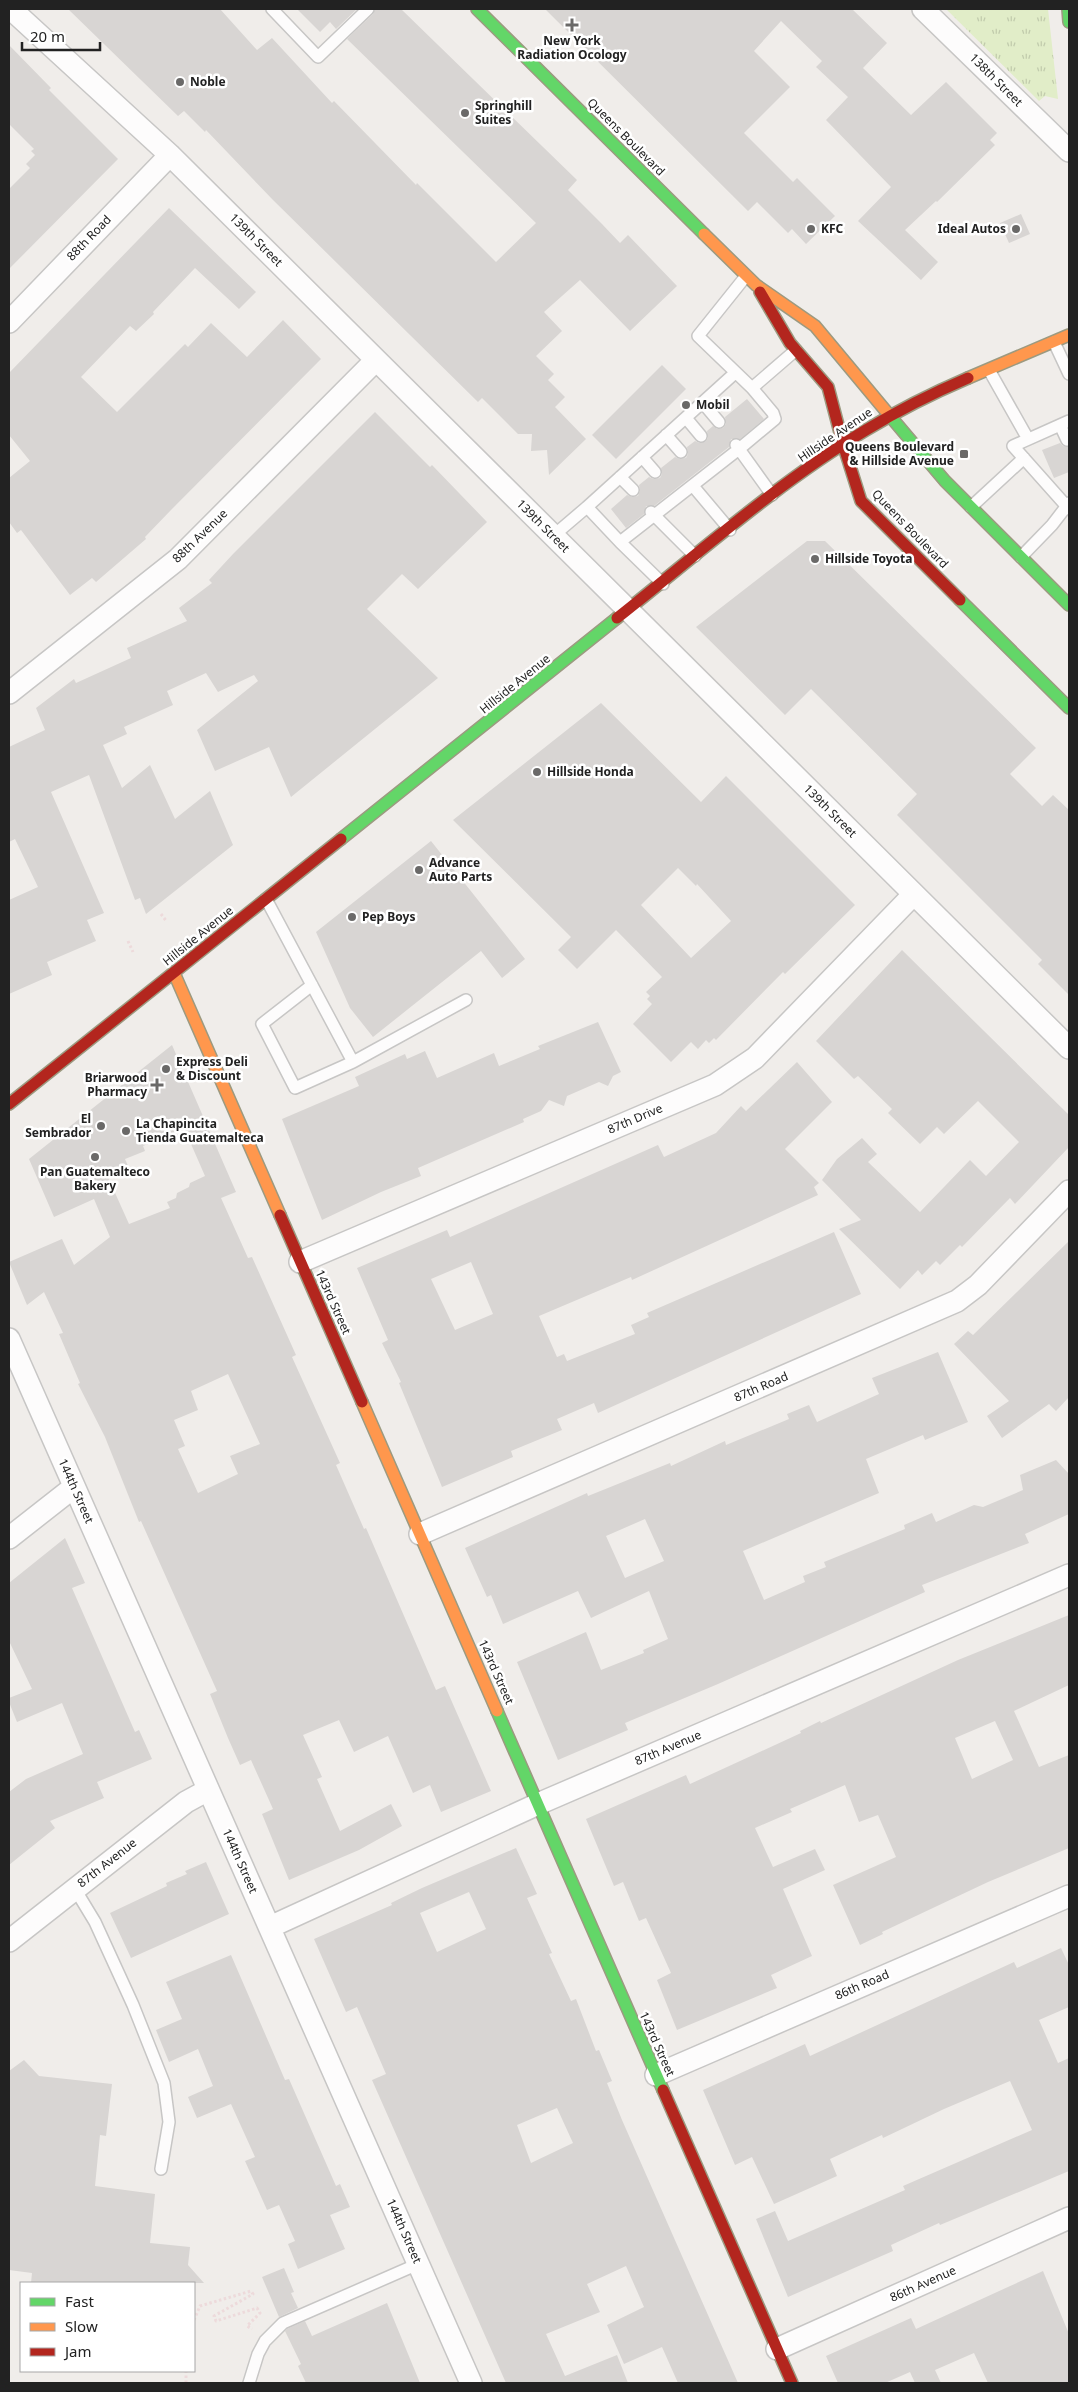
<svg xmlns="http://www.w3.org/2000/svg" width="1078" height="2392" font-family="'Noto Sans',sans-serif">
	<style>
		.grass { fill: url(#grass-tufts) }
		.building { fill: #d8d5d3; fill-rule: evenodd }
		.lines { fill: none; stroke-linecap: round; stroke-linejoin: round }
		.lane-casing { stroke: #c7c6c5; stroke-width: 14 }
		.street-casing { stroke: #c7c6c5; stroke-width: 24 }
		.fast-casing { stroke: #9c9a80; stroke-width: 14 }
		.slow-casing { stroke: #9c9a80; stroke-width: 14 }
		.jam-casing { stroke: #9c9a80; stroke-width: 14 }
		.path { stroke: #eddadb; stroke-width: 3; stroke-dasharray: 2.5 2.5; stroke-linecap: butt }
		.lane { stroke: #fdfcfc; stroke-width: 11 }
		.street { stroke: #fdfcfc; stroke-width: 21 }
		.fast { stroke: #63d668; stroke-width: 11 }
		.slow { stroke: #ff974d; stroke-width: 11 }
		.jam { stroke: #b3261e; stroke-width: 11 }
		.poi-dot { fill: #6a6968; stroke: #fff; stroke-width: 2 }
		.labels { text-anchor: middle; stroke-width: 5; stroke-linejoin: round; paint-order: stroke }
		.poi-label { font-size: 12px; font-weight: bold; fill: #222; stroke: #fff; text-anchor: start }
		.street-label { font-size: 12px; fill: #222; stroke: #fff }
	</style>
	<defs>
		<pattern id="grass-tufts" width="24" height="20" patternUnits="userSpaceOnUse" patternTransform="scale(1.25)"><rect width="24" height="20" fill="#e1edc8"/><path d="M3 7l-1-3M5 7V3M7 7l1-3M15 17l-1-3M17 17v-4M19 17l1-3" fill="none" stroke="#c1cbac"/></pattern>
	</defs>
	<rect width="100%" height="100%" fill="#f0edea"/>
	<path class="grass" d="M946,9H1048L1058,99L1045,96L1039,101Z"/>
	<path class="building" d="M68,9H220L257,50L272,38L332,103L334,101L416,185L417,183L496,262L536,223L347,39L373,14L375,9H401L577,180L568,190L602,224L620,243L628,235L677,286L630,331L580,280L544,312L562,331L536,356L554,374L548,380L565,397L555,407L586,439L549,475L547,450L531,451L532,434H518L482,398L478,402L273,200L206,130L205,132L184,111L178,116Z
		M297,9H357L336,29L330,22L320,32Z
		M545,9H852L887,43L863,68L911,115L946,82L997,133L990,140L995,145L937,202L936,201L905,230L938,262L921,280L858,221L891,187L826,120L848,97L816,67L822,61L781,21L754,51L790,87L744,133L793,182L797,178L835,216L806,244L792,229L788,233L757,202L748,211Z
		M9,45L51,88L49,90L118,159L9,269V189L30,168L26,164L35,155L31,151L34,149L9,124Z
		M169,208L256,292L239,309L195,268L153,312L154,314L136,331L130,326L81,377L117,412L185,344L188,347L211,323L247,357L283,320L321,359L171,510L145,537L146,539L96,582L92,578L70,595L21,530L17,533L9,522V478L30,461L9,435V373Z
		M1021,214L1030,234L1009,243L1000,223Z
		M662,365L686,389L616,459L592,435Z
		M747,399L764,419L740,439H731L729,447L654,506H646L644,514L626,528L611,509L627,495L632,497L638,496L640,491L639,485L649,477L653,479L660,478L662,474L661,468L675,457L679,459L686,458L688,454L687,447L695,441L699,443L705,442L708,438L707,431L713,426L717,429L723,428L726,424L725,417Z
		M375,412L430,467L432,465L487,522L418,589L402,574L367,609L438,678L291,797L269,747L215,771L197,730L258,681L254,675L218,692L206,673L167,691L173,705L124,727L127,734L103,745L122,788L150,765L175,819L210,791L233,845L146,914L140,898L135,900L89,775L51,792L104,913L87,920L96,941L47,962L52,975L9,994V900L38,887L15,839L9,842V747L45,730L36,708L74,679L76,683L131,658L127,648L187,621L179,608L212,583L209,580L233,554Z
		M1060,443L1063,446L1069,447V472L1054,478L1042,450Z
		M807,541H825L1036,748L1010,774L1042,806L1053,795L1069,810V995L1038,964L1042,960L897,815L917,794L811,689L785,715L696,627Z
		M601,703L701,802L726,776L855,905L785,974L783,972L716,1040L714,1038L709,1043L706,1040L698,1049L691,1042L671,1062L633,1024L652,1004L647,999L650,996L646,992L662,977L616,930L577,969L558,950L571,937L453,820ZM678,868L696,886L697,884L731,921L691,958L641,905Z
		M431,841L525,959L502,978L481,951L373,1037L350,1008L316,932Z
		M902,950L1069,1115V1147L1015,1204L1010,1198L962,1247L960,1245L940,1265L936,1261L922,1275L918,1270L900,1289L839,1229L861,1220L822,1180L837,1159L862,1138L877,1154L868,1162L920,1212L970,1160L986,1176L1019,1142L978,1101L944,1134L937,1127L920,1144L888,1113L892,1109L858,1076L854,1079L816,1041Z
		M598,1022L621,1072L613,1076L608,1086L599,1082L567,1096L564,1106L549,1100L541,1111L523,1119L524,1122L418,1168L421,1176L381,1192L322,1220L282,1119L359,1086L355,1077L405,1054L407,1059L425,1051L437,1078L494,1053L499,1066L540,1049L538,1046Z
		M172,1045L236,1192L221,1198L248,1258L252,1257L296,1355L292,1357L340,1463L336,1465L364,1529L366,1528L436,1690L445,1686L491,1791L441,1812L430,1785L413,1793L388,1736L354,1752L339,1720L303,1735L322,1777L317,1779L340,1831L391,1804L402,1826L359,1850L289,1880L262,1814L273,1809L251,1760L240,1765L228,1738L210,1694L217,1691L141,1521L139,1522L105,1437L78,1384L80,1383L59,1334L63,1333L44,1292L27,1305L9,1262L62,1239L74,1265L110,1237L94,1199L54,1217L29,1159ZM184,1128L205,1176L190,1183L189,1187L177,1193L176,1198L167,1202L170,1208L129,1224L107,1175L128,1166L125,1159L145,1151L143,1146ZM228,1374L260,1444L230,1456L238,1474L198,1493L178,1449L185,1446L174,1420L198,1410L191,1391Z
		M797,1062L832,1102L785,1149L819,1183L814,1187L818,1195L632,1280L631,1277L539,1316L557,1357L564,1354L567,1361L635,1334L631,1325L649,1317L647,1313L834,1232L861,1294L598,1413L594,1403L557,1419L562,1430L511,1451L513,1457L442,1487L399,1383L401,1382L382,1343L388,1340L357,1268L447,1230L450,1237L658,1145L664,1157L716,1133L741,1106L746,1111ZM471,1262L493,1314L455,1330L431,1279Z
		M1069,1241V1397L1056,1411L1049,1404L1002,1438L987,1416L1009,1401L954,1344L968,1331L973,1335Z
		M938,1352L968,1422L925,1440L923,1435L866,1459L879,1493L743,1551L764,1600L805,1582L803,1576L826,1567L824,1562L905,1529L904,1525L932,1513L936,1522L974,1505L983,1507L1023,1490L1020,1475L1056,1460L1069,1474V1514L1025,1534L1029,1543L922,1585L925,1592L718,1684L625,1723L628,1730L558,1760L517,1662L586,1632L601,1670L644,1653L643,1650L668,1639L649,1591L591,1618L578,1591L503,1624L491,1595L487,1597L465,1548L587,1493L588,1496L670,1463L671,1466L725,1441L726,1445L789,1419L787,1414L809,1405L817,1422L879,1394L872,1378ZM645,1519L664,1561L625,1578L606,1536Z
		M65,1538L85,1583L72,1588L135,1732L139,1730L152,1759L97,1782L104,1798L50,1821L55,1828L9,1865V1792L26,1779L83,1754L62,1703L17,1722L9,1702V1698L32,1689L9,1641V1583Z
		M1069,1615V1685L1014,1711L1039,1767L1069,1755V1848L988,1882L882,1932L883,1934L860,1945L833,1885L896,1857L878,1815L859,1822L845,1785L790,1809L792,1812L755,1828L773,1867L815,1849L825,1870L783,1889L812,1956L771,1975L777,1988L677,2030L657,1980L671,1973L646,1918L639,1921L623,1882L614,1886L586,1819L686,1775L690,1784L801,1733L800,1731L820,1721L821,1723L958,1660ZM995,1721L1013,1760L972,1779L955,1738Z
		M516,1848L537,1894L527,1898L552,1953L549,1954L571,2001L576,1999L596,2051L599,2050L612,2081L607,2083L622,2120L738,2383H678L662,2347L624,2364L607,2325L644,2307L626,2266L587,2284L600,2312L546,2334L565,2376L617,2355L628,2383H506L372,2080L386,2074L357,2007L346,2012L314,1939L392,1905L391,1903L422,1888ZM469,1892L486,1929L437,1952L420,1913ZM557,2108L573,2143L531,2163L517,2125Z
		M206,1862L229,1914L131,1958L110,1913L167,1886L166,1883L187,1874L185,1871Z
		M1061,1948L1069,1965V2007L1039,2020L1058,2063L1069,2058V2171L940,2225L939,2223L891,2245L893,2251L788,2297L756,2219L775,2211L788,2241L905,2190L903,2186L1032,2130L1010,2081L944,2109L883,2138L882,2135L830,2159L837,2176L774,2204L752,2157L735,2165L703,2090L805,2044L810,2056L1014,1962L1017,1968Z
		M231,1955L285,2080L289,2079L336,2186L340,2184L350,2207L330,2215L345,2249L298,2269L288,2244L295,2241L279,2205L267,2210L245,2161L255,2157L231,2104L197,2118L188,2097L213,2086L198,2049L169,2062L156,2030L182,2019L166,1982Z
		M24,2060L39,2076L112,2084L106,2136L100,2135L95,2186L155,2194L150,2243L190,2247L188,2265L204,2283H31L32,2273L9,2270V2071Z
		M284,2268L294,2292L291,2293L298,2308L279,2317L262,2277Z
		M1043,2271L1069,2334V2383H988L974,2353L935,2370L941,2383H915L910,2372L885,2383H838L826,2356L911,2318L916,2329Z
		M387,2303L420,2383H306L298,2366L301,2364L285,2331L287,2329L305,2321L312,2336Z"/>
	<g class="lines">
		<g class="lane-casing">
			<path id="lane" d="M272,9L318,57L368,9
				M746,276L698,336L752,388L773,413L775,419L739,449L772,495
				M1054,342L1069,374
				M989,370L1028,439
				M735,373L587,507L620,542L739,449L736,445
				M752,388L796,350
				M703,403L719,422
				M686,418L701,436
				M1069,421L1013,446L1069,509
				M1060,425L1067,440
				M666,435L681,452
				M642,457L655,472
				M620,477L633,490
				M693,486L730,530
				M971,507L1024,458
				M651,512L695,556
				M553,536L587,507
				M620,542L663,584
				M1021,557L1052,525L1069,503
				M266,899L353,1062L466,1000
				M312,985L262,1024L295,1088L353,1062
				M75,1889L95,1922L133,2005L164,2083L169,2122L161,2169
				M249,2383L258,2354L265,2341L283,2323L418,2264"/>
		</g>
		<g class="street-casing">
			<path id="street" d="M11,9L170,155L1069,1048
				M923,9L1069,151
				M9,322L170,155
				M9,693L178,559L376,360
				M300,1262L715,1085L755,1058L914,894
				M9,1339L471,2383
				M420,1534L957,1301L978,1285L1069,1191
				M9,1538L74,1487
				M270,1927L538,1804L1069,1575
				M9,1941L186,1802L208,1790
				M656,2075L1069,1896
				M777,2349L1069,2218"/>
		</g>
		<g class="fast-casing">
			<path id="fast" d="M477,9L704,234
				M1068,9L1069,22
				M890,416L945,481L1069,605
				M960,600L1069,708
				M341,839L617,618
				M497,1711L663,2090"/>
		</g>
		<g class="slow-casing">
			<path id="slow" d="M704,234L756,285L815,326L890,416
				M968,378L1069,335
				M174,973L280,1215
				M362,1402L497,1711"/>
		</g>
		<g class="jam-casing">
			<path id="jam" d="M760,292L790,343L828,387L843,444
				M843,444L861,501L960,600
				M617,618C698,554 777,483 866,430C899,410 933,393 968,378
				M9,1104L341,839
				M280,1215L362,1402
				M663,2090L792,2383"/>
		</g>
		<path class="path" d="M161,914L167,922
			M128,941L133,952
			M194,2320L200,2306L251,2291L253,2294L214,2316L216,2321L257,2308L260,2313L247,2326L252,2329
			M186,2383V2371"/>
		<use href="#lane" class="lane"/>
		<use href="#street" class="street"/>
		<use href="#fast" class="fast"/>
		<use href="#slow" class="slow"/>
		<use href="#jam" class="jam"/>
	</g>
	<g class="poi-dot">
		<path d="M569.5 17.5h5v5h5v5h-5v5h-5v-5h-5v-5h5z"/>
		<circle cx="180" cy="82" r="5"/>
		<circle cx="465" cy="113" r="5"/>
		<circle cx="811" cy="229" r="5"/>
		<circle cx="1016" cy="229" r="5"/>
		<circle cx="686" cy="405" r="5"/>
		<rect x="959" y="449" width="10" height="10" rx="2.5"/>
		<circle cx="815" cy="559" r="5"/>
		<circle cx="537" cy="772" r="5"/>
		<circle cx="419" cy="870" r="5"/>
		<circle cx="352" cy="917" r="5"/>
		<circle cx="166" cy="1069" r="5"/>
		<path d="M154.5 1077.5h5v5h5v5h-5v5h-5v-5h-5v-5h5z"/>
		<circle cx="101" cy="1126" r="5"/>
		<circle cx="126" cy="1131" r="5"/>
		<circle cx="95" cy="1157" r="5"/>
	</g>
	<g class="labels">
		<g class="poi-label">
			<text x="572" y="45" text-anchor="middle">New York<tspan x="572" dy="14">Radiation Ocology</tspan></text>
			<text x="190" y="86">Noble</text>
			<text x="475" y="110">Springhill<tspan x="475" dy="14">Suites</tspan></text>
			<text x="821" y="233">KFC</text>
			<text x="1006" y="233" text-anchor="end">Ideal Autos</text>
			<text x="696" y="409">Mobil</text>
			<text x="954" y="451" text-anchor="end">Queens Boulevard<tspan x="954" dy="14">&amp; Hillside Avenue</tspan></text>
			<text x="825" y="563">Hillside Toyota</text>
			<text x="547" y="776">Hillside Honda</text>
			<text x="429" y="867">Advance<tspan x="429" dy="14">Auto Parts</tspan></text>
			<text x="362" y="921">Pep Boys</text>
			<text x="176" y="1066">Express Deli<tspan x="176" dy="14">&amp; Discount</tspan></text>
			<text x="147" y="1082" text-anchor="end">Briarwood<tspan x="147" dy="14">Pharmacy</tspan></text>
			<text x="91" y="1123" text-anchor="end">El<tspan x="91" dy="14">Sembrador</tspan></text>
			<text x="136" y="1128">La Chapincita<tspan x="136" dy="14">Tienda Guatemalteca</tspan></text>
			<text x="95" y="1176" text-anchor="middle">Pan Guatemalteco<tspan x="95" dy="14">Bakery</tspan></text>
		</g>
		<g class="street-label">
			<text transform="translate(996 80) rotate(45)" y="4">138th Street</text>
			<text transform="translate(626 137) rotate(45)" y="4">Queens Boulevard</text>
			<text transform="translate(89 238) rotate(-46)" y="4">88th Road</text>
			<text transform="translate(256 240) rotate(45)" y="4">139th Street</text>
			<text transform="translate(835 435) rotate(-34)" y="4">Hillside Avenue</text>
			<text transform="translate(543 526) rotate(45)" y="4">139th Street</text>
			<text transform="translate(910 529) rotate(46)" y="4">Queens Boulevard</text>
			<text transform="translate(200 536) rotate(-44)" y="4">88th Avenue</text>
			<text transform="translate(515 684) rotate(-39)" y="4">Hillside Avenue</text>
			<text transform="translate(830 811) rotate(45)" y="4">139th Street</text>
			<text transform="translate(198 936) rotate(-39)" y="4">Hillside Avenue</text>
			<text transform="translate(635 1119) rotate(-23)" y="4">87th Drive</text>
			<text transform="translate(333 1302) rotate(66)" y="4">143rd Street</text>
			<text transform="translate(761 1387) rotate(-23)" y="4">87th Road</text>
			<text transform="translate(76 1491) rotate(66)" y="4">144th Street</text>
			<text transform="translate(496 1672) rotate(66)" y="4">143rd Street</text>
			<text transform="translate(668 1748) rotate(-23)" y="4">87th Avenue</text>
			<text transform="translate(240 1861) rotate(66)" y="4">144th Street</text>
			<text transform="translate(107 1863) rotate(-38)" y="4">87th Avenue</text>
			<text transform="translate(862 1985) rotate(-23)" y="4">86th Road</text>
			<text transform="translate(657 2044) rotate(66)" y="4">143rd Street</text>
			<text transform="translate(404 2231) rotate(66)" y="4">144th Street</text>
			<text transform="translate(923 2284) rotate(-24)" y="4">86th Avenue</text>
		</g>
	</g>
	<rect width="1078" height="2392" fill="none" stroke="#222222" stroke-width="20"/>
	<rect x="20" y="2282" width="175" height="90" fill="#ffffff" stroke="#a7a7a7"/>
	<rect x="30" y="2298" width="25" height="8" fill="#63d668" stroke="#a7a7a7"/>
	<text x="65" y="2307" font-size="15" fill="#222222">Fast</text>
	<rect x="30" y="2323" width="25" height="8" fill="#ff974d" stroke="#a7a7a7"/>
	<text x="65" y="2332" font-size="15" fill="#222222">Slow</text>
	<rect x="30" y="2348" width="25" height="8" fill="#b3261e" stroke="#a7a7a7"/>
	<text x="65" y="2357" font-size="15" fill="#222222">Jam</text>
	<path d="M22 42v8h78v-8" fill="none" stroke="#222222" stroke-width="2.5"/>
	<text x="30" y="42" font-size="15" fill="#222222" stroke="#ffffff" stroke-width="4" paint-order="stroke">20 m</text>
</svg>
